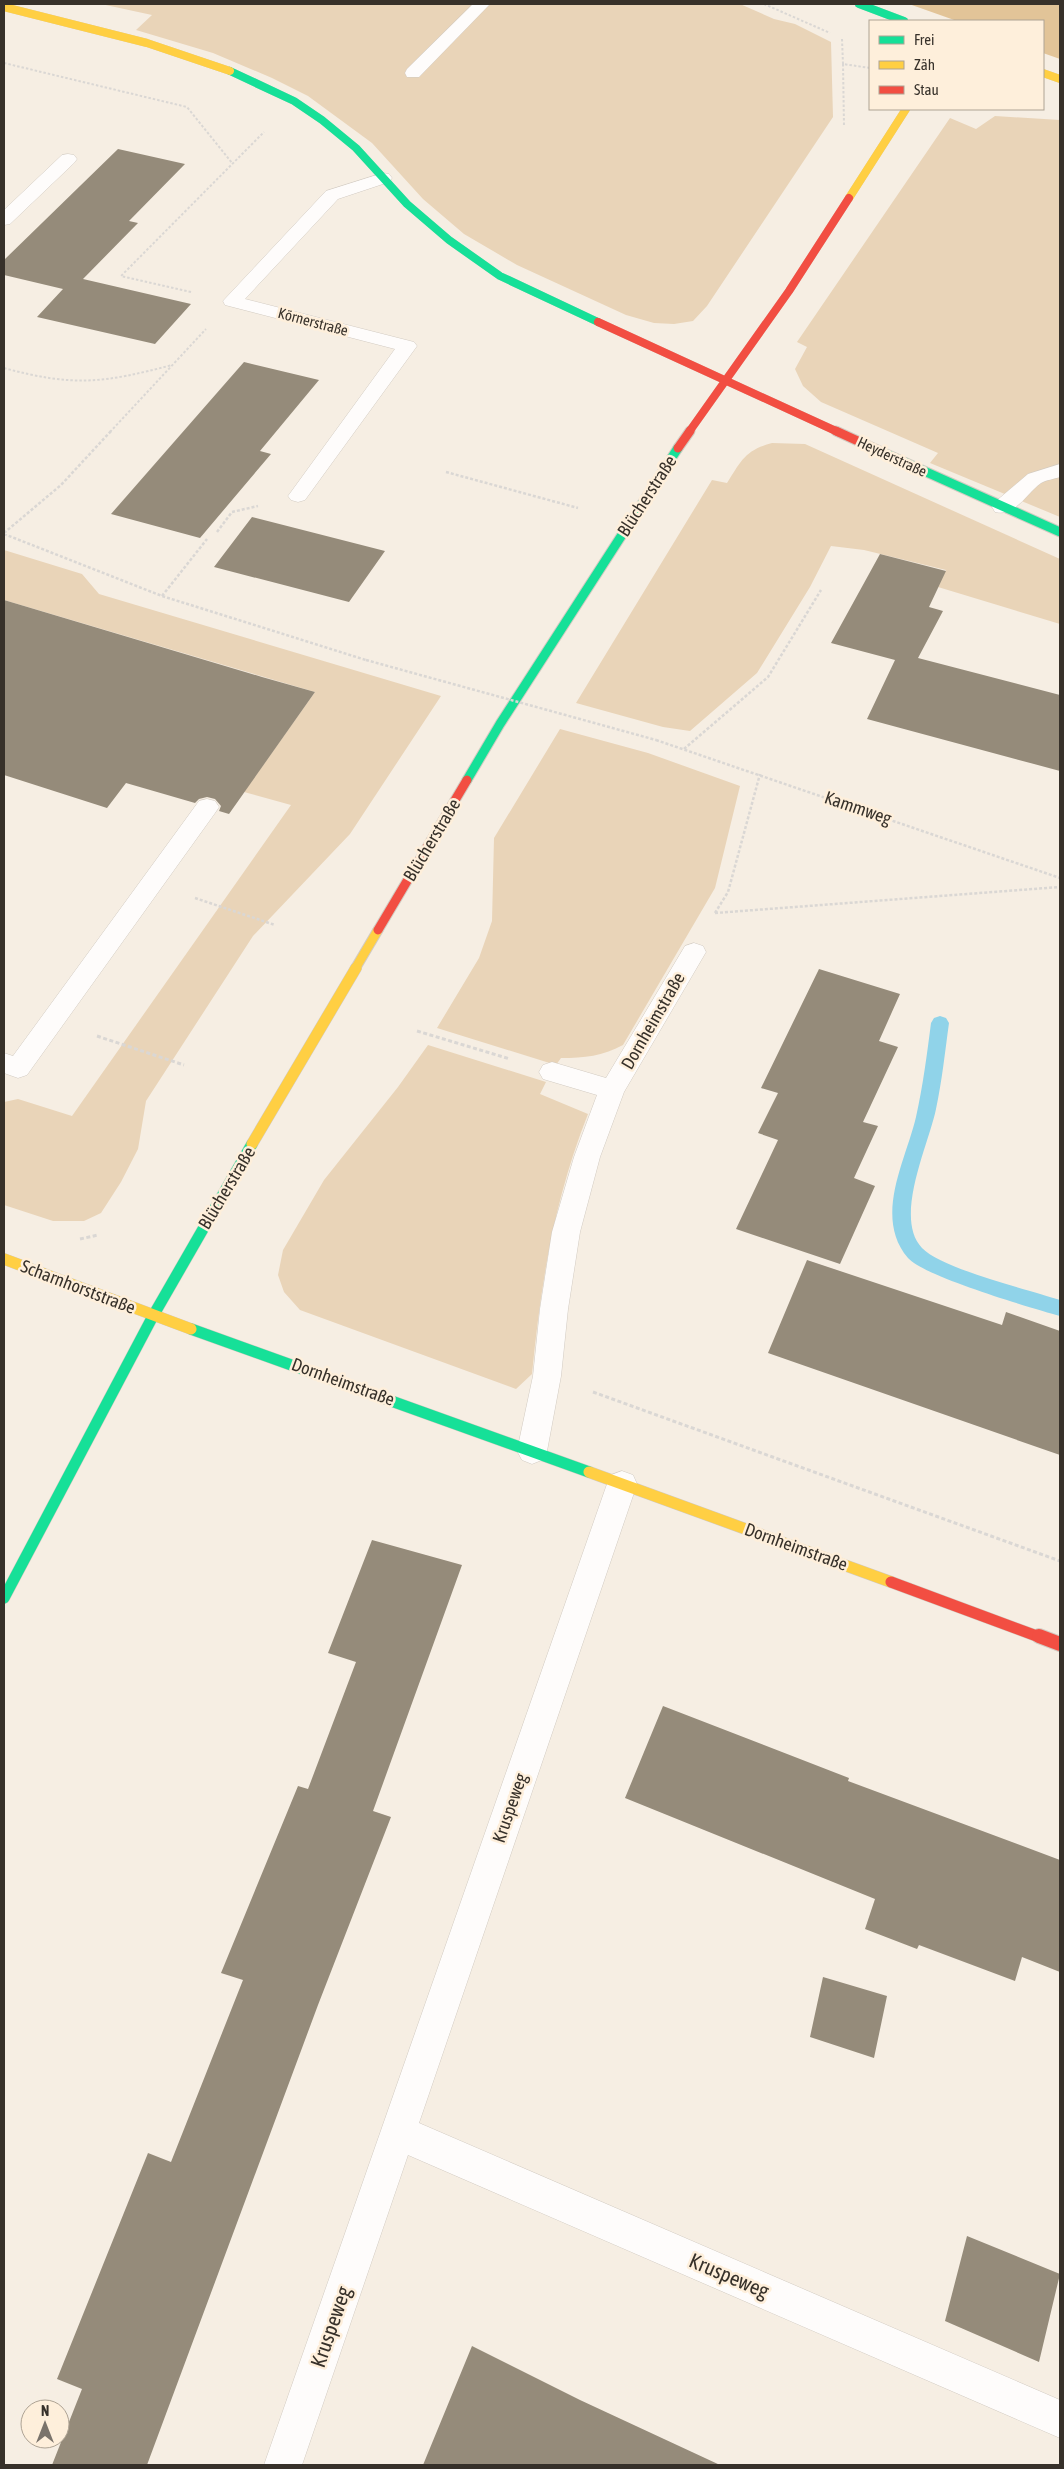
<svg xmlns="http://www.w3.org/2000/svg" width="1064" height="2469" font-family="'Asap Condensed',sans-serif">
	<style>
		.green { fill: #e9d4b8 }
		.forest { fill: #e2c498 }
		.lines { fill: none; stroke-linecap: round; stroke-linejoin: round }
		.stream { fill: #90d3e9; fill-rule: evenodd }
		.building { fill: #958b7a }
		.lane-casing { stroke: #d2cbc2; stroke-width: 1 }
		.street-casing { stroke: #d2cbc2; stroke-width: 1 }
		.fast-far2-casing { stroke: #d2cbc2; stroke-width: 8 }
		.fast-far1-casing { stroke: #d2cbc2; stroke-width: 11 }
		.fast-casing { stroke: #d2cbc2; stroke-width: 12 }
		.slow-far2-casing { stroke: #d2cbc2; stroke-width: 8 }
		.slow-far1-casing { stroke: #d2cbc2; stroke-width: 11 }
		.slow-casing { stroke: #d2cbc2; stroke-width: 12 }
		.jam-far3-casing { stroke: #d2cbc2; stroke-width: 8 }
		.jam-far2-casing { stroke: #d2cbc2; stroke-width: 11 }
		.jam-far1-casing { stroke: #d2cbc2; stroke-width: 12 }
		.jam-casing { stroke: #d2cbc2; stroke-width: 16 }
		.path-far2 { stroke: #dad7d4; stroke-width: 2; stroke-dasharray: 2.5 2; stroke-linecap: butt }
		.path-far1 { stroke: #dad7d4; stroke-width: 2.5; stroke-dasharray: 3 2; stroke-linecap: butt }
		.path { stroke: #dad7d4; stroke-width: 3; stroke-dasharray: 4 2.5; stroke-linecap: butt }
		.lane { fill: #fefcfb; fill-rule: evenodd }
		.street { fill: #fefcfb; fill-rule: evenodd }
		.fast-far2 { stroke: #16e098; stroke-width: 8 }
		.fast-far1 { stroke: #16e098; stroke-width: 9 }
		.fast { stroke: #16e098; stroke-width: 11 }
		.slow-far2 { stroke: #ffcf43; stroke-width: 8 }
		.slow-far1 { stroke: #ffcf43; stroke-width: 9 }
		.slow { stroke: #ffcf43; stroke-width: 11 }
		.jam-far3 { stroke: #f24e42; stroke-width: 8 }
		.jam-far2 { stroke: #f24e42; stroke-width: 9 }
		.jam-far1 { stroke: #f24e42; stroke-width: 11 }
		.jam { stroke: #f24e42; stroke-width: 14 }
		.path-bridge { stroke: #dad7d4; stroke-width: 2.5; stroke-dasharray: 3 2; stroke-linecap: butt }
		.labels { text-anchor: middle; stroke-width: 5; stroke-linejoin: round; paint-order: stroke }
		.far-street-label { font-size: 15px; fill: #37312a; stroke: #feefdb }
		.street-label { font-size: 18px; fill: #37312a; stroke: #feefdb }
		.near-street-label { font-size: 21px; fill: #37312a; stroke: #feefdb }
	</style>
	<rect width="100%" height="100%" fill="#f6eee3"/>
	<path class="green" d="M101,4H740L774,19L795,24L831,42L833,117L707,306L693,321L674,324L654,323L626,315L517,265L464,234L423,199L372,143L308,96L272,78L213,53L136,30L152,15Z
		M995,116L1060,120V517L930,463L938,453L821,402L803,386L795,369L807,347L797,342L950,118L976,129Z
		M772,443L805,444L1060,559V624L938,587L946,570L864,550L831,546L810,587L757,673L690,731L663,727L576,703L712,480L727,483C741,461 745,450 772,443Z
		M4,550L82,574L99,594L441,696L350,834L253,936L146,1101L138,1149L121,1182L101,1213L84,1221H53L4,1205V1102L18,1099L72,1116L291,805L244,792L315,692L4,600Z
		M560,729L648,753L740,786L715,888L623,1045C602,1056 585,1058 561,1058L556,1065L437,1028L479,958L492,921L494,838Z
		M428,1045L546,1082L540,1094L588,1114C554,1200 541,1282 532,1374L516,1389L300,1310L284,1292L278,1275L283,1250L324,1180L398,1087Z"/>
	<path class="forest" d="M909,4H1058L1060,5V59L1043,53V21H957Z"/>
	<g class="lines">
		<path class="stream" d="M940,1016L946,1018L949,1023C945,1052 942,1081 936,1109C929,1144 893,1218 922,1248C942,1269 1030,1290 1060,1300V1316C1032,1308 925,1277 908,1258C873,1217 906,1160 916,1117C923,1086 927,1054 931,1023L934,1018Z"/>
	</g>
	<path class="building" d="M118,149L185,164L129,221L138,223L83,279L191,304L155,344L37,317L63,289L4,275V260Z
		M244,362L319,380L260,451L271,454L200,538L111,514Z
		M252,517L385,551L349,602L214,567Z
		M880,554L946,571L929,607L943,611L918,658L1060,695V771L867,719L895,660L831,643Z
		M4,600L262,677L315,692L229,814L219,811L221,806L215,799L207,797L199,799L195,803L126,783L107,808L4,775Z
		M819,969L900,994L879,1041L898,1047L863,1122L878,1126L854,1178L875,1186L840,1264L736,1229L778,1140L758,1133L778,1093L761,1088Z
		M807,1260L1002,1325L1006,1312L1060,1331V1455L768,1353Z
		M372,1540L462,1565L373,1811L391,1817L318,2005L147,2465H52L82,2389L57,2379L148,2153L171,2162L243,1980L221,1973L298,1786L308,1789L356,1662L328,1653Z
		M663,1706L849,1778L848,1781L1060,1860V1972L1022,1957L1015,1981L919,1945L917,1949L865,1929L875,1899L625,1798Z
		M823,1977L887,1996L874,2058L810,2037Z
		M967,2236L1060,2274L1039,2362L945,2321Z
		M472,2346L580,2400L720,2465H423Z"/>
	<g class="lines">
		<g class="lane-casing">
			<path id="lane" d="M473,4H490L419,77H407L405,73L407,69Z
				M68,154L74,155L77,159L74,163L10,224L4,225V210L62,155Z
				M1060,464V477C1054,479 1046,480 1041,483C1026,494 1015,517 995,512L992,507L995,502L1028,474Z
				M207,799L215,801L219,807L215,813L27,1075L18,1078L4,1073V1053L13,1056L199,801Z"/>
		</g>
		<g class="street-casing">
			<path id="street" d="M383,173L389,174L392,178L389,182L338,199L245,299L414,342L417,346L305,500L298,502L291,500L288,496L291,492L395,349L225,305L223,301L326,191Z
				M694,943L703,946L706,952L624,1092L600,1157L580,1232L568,1309L561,1376L547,1451L542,1460L532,1464L522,1460L517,1451L533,1376L540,1309L552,1232L574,1157L597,1095L543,1079L539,1072L543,1065L552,1062L606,1078L685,946Z
				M622,1471L633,1475L637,1484L419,2123L1060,2400V2438L408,2155L302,2465H264L607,1484L611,1475Z"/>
		</g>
		<g class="fast-far2-casing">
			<path id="fast-far2" d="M859,4L904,21
				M230,71L294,101L322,120L356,148L407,204L449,240L500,276L598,322"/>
		</g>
		<g class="fast-far1-casing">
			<path id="fast-far1" d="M884,453L1060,532
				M467,780L500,724L678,448"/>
		</g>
		<g class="fast-casing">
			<path id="fast" d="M191,1329L589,1472
				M4,1598L153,1316L252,1144"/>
		</g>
		<g class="slow-far2-casing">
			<path id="slow-far2" d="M4,7L147,43L230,71
				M1043,73L1060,79
				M849,198L906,109"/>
		</g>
		<g class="slow-far1-casing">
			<path id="slow-far1" d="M355,969L378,930"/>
		</g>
		<g class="slow-casing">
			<path id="slow" d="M252,1144L356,968
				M4,1259L191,1329
				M589,1472L891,1582"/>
		</g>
		<g class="jam-far3-casing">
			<path id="jam-far3" d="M598,322L838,432
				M689,432L789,291L849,198"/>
		</g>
		<g class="jam-far2-casing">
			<path id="jam-far2" d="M836,431L884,453
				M678,448L690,431
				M378,930L467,780"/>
		</g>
		<g class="jam-far1-casing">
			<path id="jam-far1" d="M891,1582L1042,1638"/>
		</g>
		<g class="jam-casing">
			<path id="jam" d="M1039,1636L1060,1644"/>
		</g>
		<path class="path-far2" d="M764,4L830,33
			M842,39L843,64L870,68
			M4,63L187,107L232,163
			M843,64L844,126
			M973,109H1027
			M191,292L121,276L264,132
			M4,368C73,387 104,383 172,365
			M110,432L206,329"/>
		<path class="path-far1" d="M446,472L578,508
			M217,532L232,512L258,506
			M4,533L61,485L111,431
			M4,534L162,596L366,660
			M162,596L207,539
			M656,740L1060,878
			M684,749L768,677L821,590
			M195,898L275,925
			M715,913L1060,887
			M715,913L728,892L760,774"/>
		<path class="path" d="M417,1031L510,1059
			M97,1036L184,1065
			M80,1239L98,1235
			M593,1392L1060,1561"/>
		<use href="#lane" class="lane"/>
		<use href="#street" class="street"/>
		<use href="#fast-far2" class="fast-far2"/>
		<use href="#fast-far1" class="fast-far1"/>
		<use href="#fast" class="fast"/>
		<use href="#slow-far2" class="slow-far2"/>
		<use href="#slow-far1" class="slow-far1"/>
		<use href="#slow" class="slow"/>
		<use href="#jam-far3" class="jam-far3"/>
		<use href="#jam-far2" class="jam-far2"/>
		<use href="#jam-far1" class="jam-far1"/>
		<use href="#jam" class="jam"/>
		<path class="path-bridge" d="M366,660L656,740"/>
	</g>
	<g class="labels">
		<g class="far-street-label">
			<text transform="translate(313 322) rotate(15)" y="5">Körnerstraße</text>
			<text transform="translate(892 457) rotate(25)" y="5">Heyderstraße</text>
		</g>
		<g class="street-label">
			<text transform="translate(647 496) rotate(-57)" y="6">Blücherstraße</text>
			<text transform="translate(858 808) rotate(19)" y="6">Kammweg</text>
			<text transform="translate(432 840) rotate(-59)" y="6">Blücherstraße</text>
			<text transform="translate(653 1021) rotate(-60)" y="6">Dornheimstraße</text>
			<text transform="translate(227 1188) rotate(-59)" y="6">Blücherstraße</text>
			<text transform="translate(78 1287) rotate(21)" y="6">Scharnhorststraße</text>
			<text transform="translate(343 1382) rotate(20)" y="6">Dornheimstraße</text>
			<text transform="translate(796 1547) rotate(20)" y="6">Dornheimstraße</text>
			<text transform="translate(510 1808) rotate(-71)" y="6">Kruspeweg</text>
		</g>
		<g class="near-street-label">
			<text transform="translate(729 2276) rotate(23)" y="7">Kruspeweg</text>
			<text transform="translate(331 2327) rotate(-71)" y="7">Kruspeweg</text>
		</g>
	</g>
	<rect width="1064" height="2469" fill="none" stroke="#37312a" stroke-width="10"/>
	<rect x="869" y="20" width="175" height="90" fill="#feefdb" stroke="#aea394"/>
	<rect x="879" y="36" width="25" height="8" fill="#16e098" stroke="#aea394"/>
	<text x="914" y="45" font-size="15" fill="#37312a">Frei</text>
	<rect x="879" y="61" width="25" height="8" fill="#ffcf43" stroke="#aea394"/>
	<text x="914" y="70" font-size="15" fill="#37312a">Zäh</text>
	<rect x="879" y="86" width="25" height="8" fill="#f24e42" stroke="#aea394"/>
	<text x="914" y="95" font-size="15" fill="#37312a">Stau</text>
	<g transform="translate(45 2424)"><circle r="24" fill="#feefdb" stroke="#aea394"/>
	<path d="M0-4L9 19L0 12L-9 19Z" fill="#7a736b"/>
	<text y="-8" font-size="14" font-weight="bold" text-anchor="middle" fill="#37312a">N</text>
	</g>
</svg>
